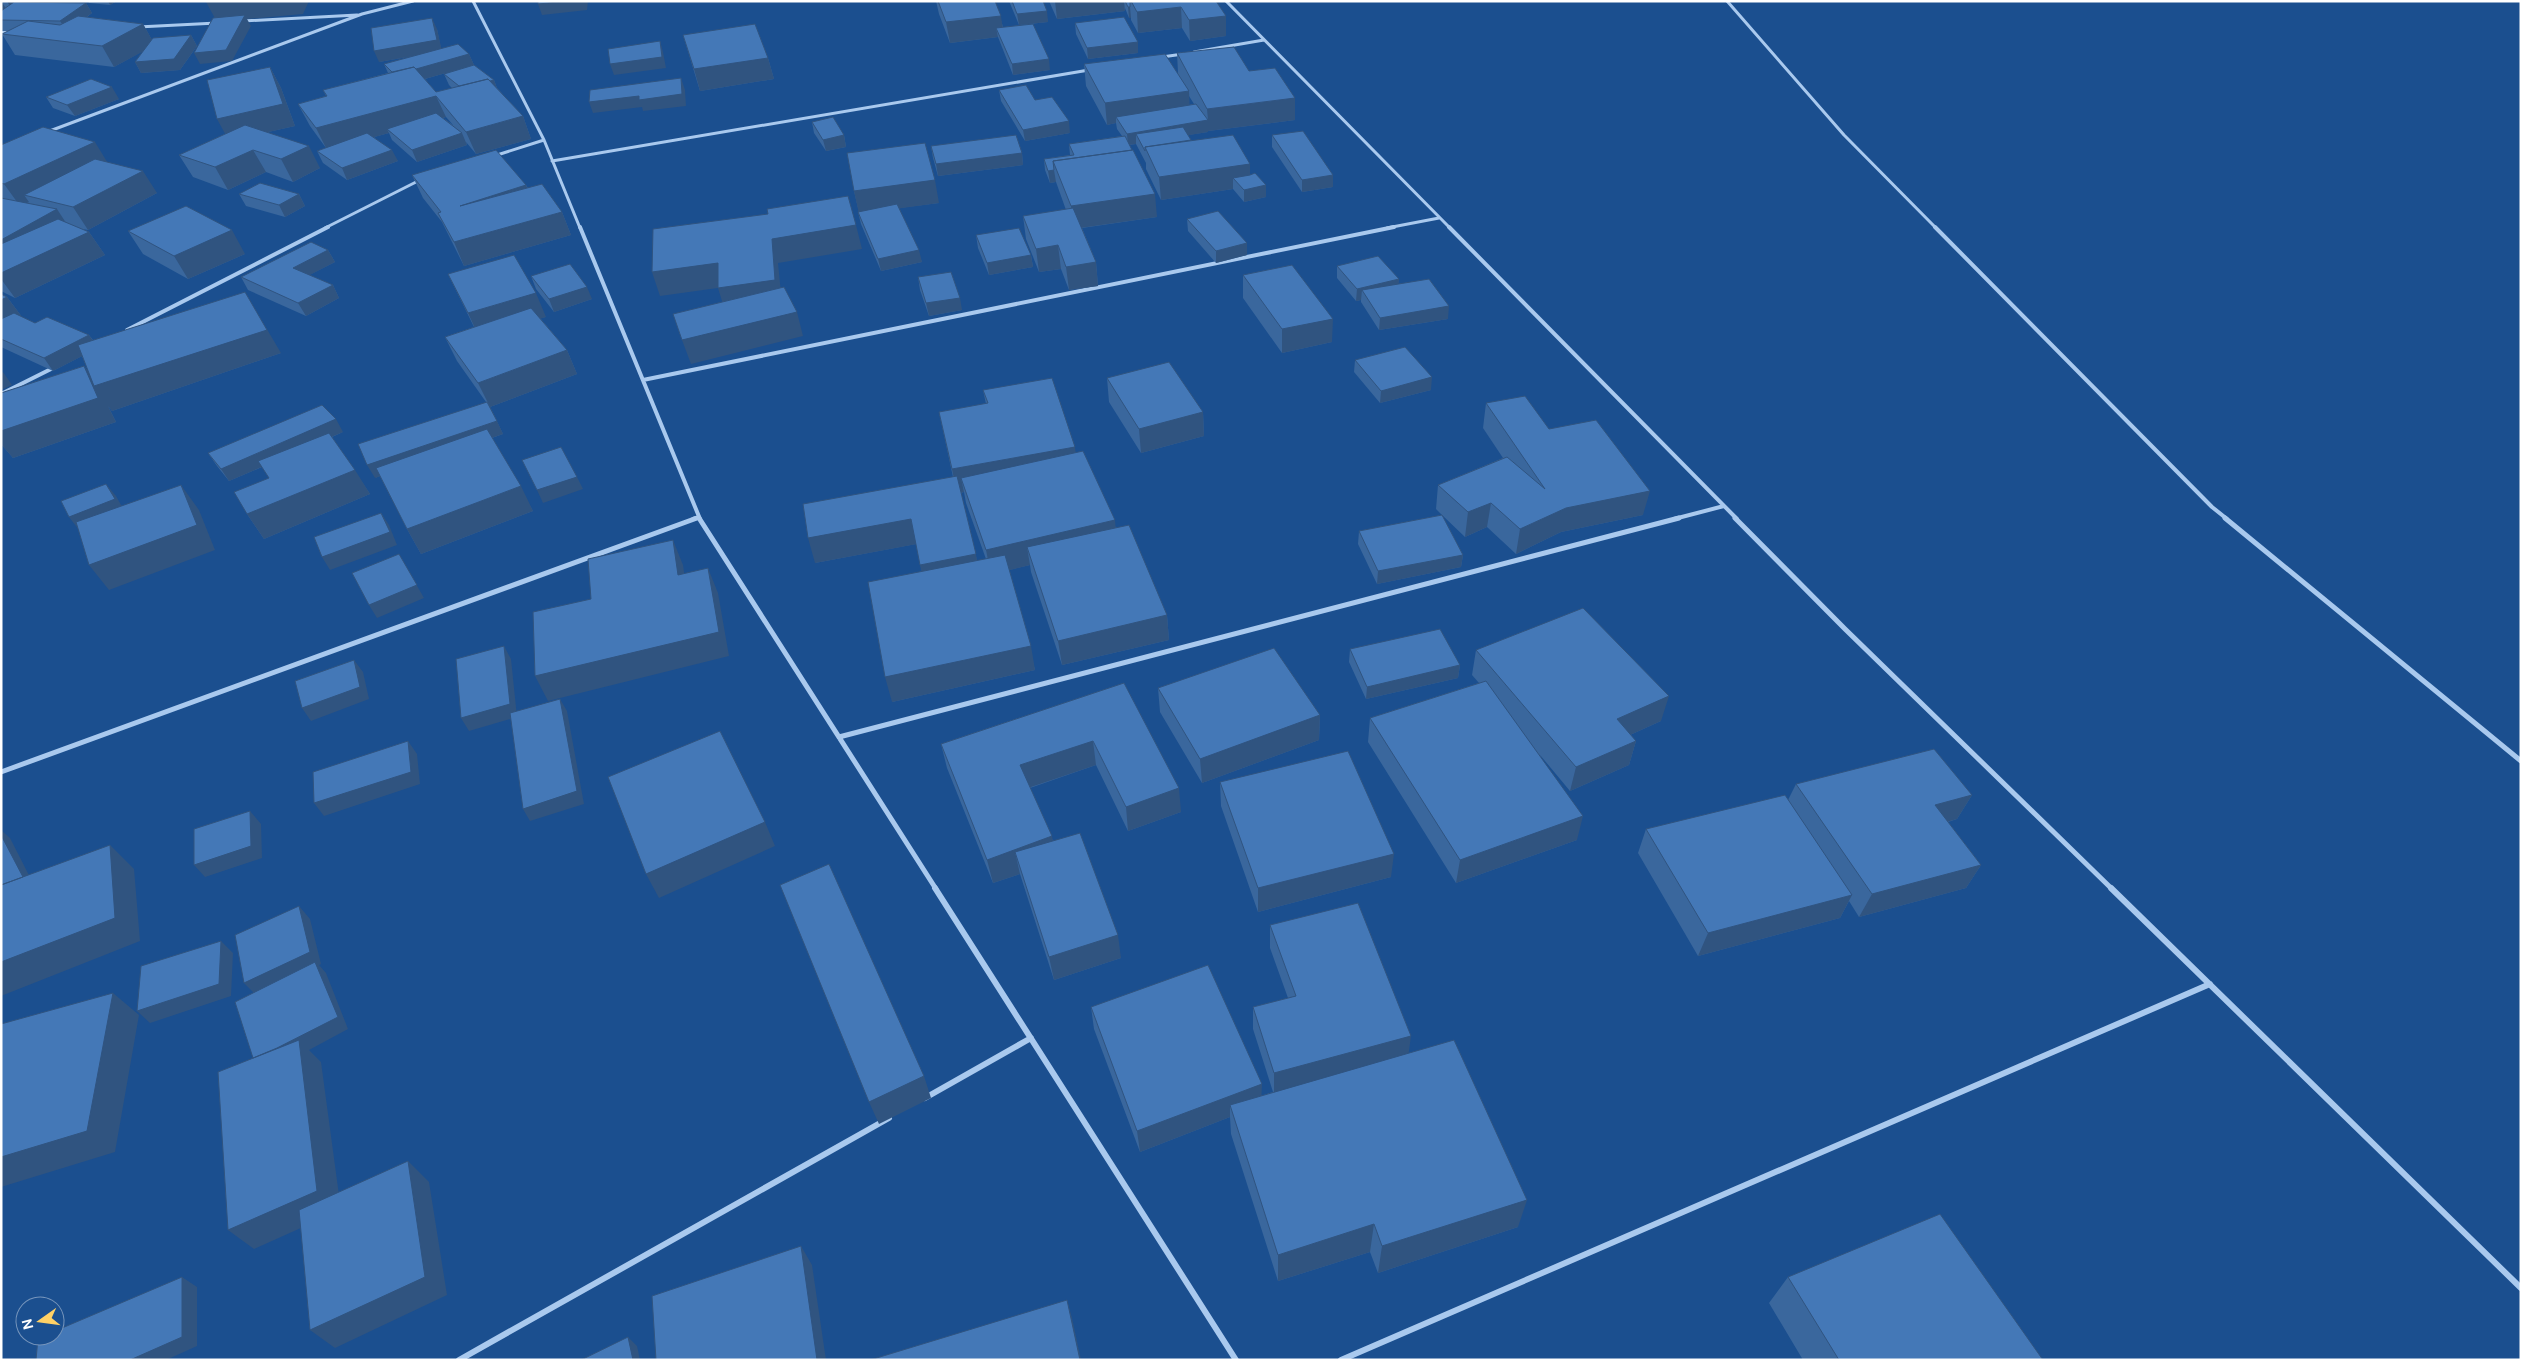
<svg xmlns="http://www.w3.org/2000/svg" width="2522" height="1361" font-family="'DM Sans',sans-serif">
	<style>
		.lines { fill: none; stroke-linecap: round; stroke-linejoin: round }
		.street-far3 { stroke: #a9c9ee; stroke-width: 3 }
		.street-far2 { stroke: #a9c9ee; stroke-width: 4 }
		.street-far1 { stroke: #a9c9ee; stroke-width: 5 }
		.street { stroke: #a9c9ee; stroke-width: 6 }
		.wall { fill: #3a679d; fill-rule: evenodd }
		.shaded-wall { fill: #305480 }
		.building { fill: #4478b7; stroke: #305480 }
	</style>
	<rect width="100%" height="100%" fill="#1b4f8f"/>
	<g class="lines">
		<path class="street-far3" d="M473,1L544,140L580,228
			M1226,1L1450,228
			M1727,1L1844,135L1936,228
			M243,21L357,15
			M138,27L217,23
			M1,32H12
			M1194,52L1264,40
			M1162,57L1183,54
			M47,132L362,14L413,1
			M494,156L544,140
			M552,161L1089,70
			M325,228L422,179
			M1387,228L1439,218"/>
		<path class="street-far2" d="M580,227L700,519
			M1449,227L1737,519
			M1935,227L2212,507L2227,519
			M127,330L328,227
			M643,380L1394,227
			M1,394L55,367
			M693,519L699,517
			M1674,519L1724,506"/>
		<path class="street-far1" d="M699,518L936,889
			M1735,518L1845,629L2112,889
			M2225,518L2521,761
			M839,737L1679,518
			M1,772L697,518"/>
		<path class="street" d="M935,888L1236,1360
			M2111,888L2521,1288
			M925,1098L1031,1038
			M459,1360L889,1118
			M1341,1360L2210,984"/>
	</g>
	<path class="wall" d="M1,1H26L24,2L86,3L92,13L87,17L143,24L152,40L191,35L197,46L180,70L141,73L135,62L143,51L114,67L15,55L2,34L9,31H1Z
		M88,1H117L110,5L89,3Z
		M936,1H995L1003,27L1050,70L1013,75L998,37L950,43L939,14Z
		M1009,1H1043L1048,22L1019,25Z
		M1049,1H1216L1226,16V36L1190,41L1182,28L1138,33L1131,20V18H1129L1125,8V11L1057,19Z
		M1075,23L1138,42V53L1088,59L1076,34Z
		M437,29L441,49L469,54L474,65L494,80L497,88L523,116L531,139L476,154L466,142L467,145L417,162L392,140L389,133L374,137L398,161L347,180L323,163L317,151L326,148L310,126L298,104L326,96L323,90L388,73L384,64L413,56L379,62ZM470,66L444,74L449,85L452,88L436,92L425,79ZM446,117L453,125L443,118Z
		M683,35L768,58L774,79L700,91Z
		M1177,53L1249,71L1295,120L1208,131V132L1188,135L1191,140L1266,185V197L1244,202L1233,189L1161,200L1146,169V163L1136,144L1129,145L1157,217L1082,228L1096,262L1098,286L1069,290L1061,269L1039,272L1026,239L1023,216L1066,210L1056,182L1050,183L1045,170L1044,159L1070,155L1069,144L1122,136L1117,129L1116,123L1107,125L1086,86L1084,64L1178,73ZM1189,96L1194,104L1189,105Z
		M270,67L281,88L295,126L268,132L320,168L293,182L266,172L228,190L193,177L179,155L225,134Z
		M999,90L1070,133L1025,141L1001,101Z
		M46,97L119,99L75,116L53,108Z
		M812,122L844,135L846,147L826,151L814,133Z
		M1272,135L1333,175V187L1302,192L1272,147Z
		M1,145L107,162L157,193L88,230L83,229L89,232L105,255L15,298L1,291Z
		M931,146L1022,153L1023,165L938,176L933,158Z
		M412,175L526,185L528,188L562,212L571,235L464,266L442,222L423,198Z
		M854,191L939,203L899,208L922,262L881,271L861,224L858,212H859Z
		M239,194H299L305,206L285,217L246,206Z
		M1187,219L1247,243V255L1216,263L1188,231Z
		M128,231L245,254L188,279L143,254Z
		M976,235L1031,255L1033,267L989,275L978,248Z
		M328,250L335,262L309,275L333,285L339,298L306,316L248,290L241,277Z
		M1337,266L1399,279L1398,284L1448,319L1379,330L1361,302V300L1356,301L1337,278Z
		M448,274L546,317L540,318L567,350L577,374L490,407L503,434L492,438L533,511L421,554L407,529L380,476L375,478L486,402L457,361L445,337L474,327Z
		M1243,275L1332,342L1282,353L1243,298Z
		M531,276L592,299L554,312L536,289Z
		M918,277L962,310L929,316L920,290Z
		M1,294L7,297L22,317L35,323L89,335L93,340L281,353L112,411L108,406L116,422L13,458L1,444V393L84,366L89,373L82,356L53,371L1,347Z
		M1355,360L1431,390L1380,403L1354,372Z
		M1107,378L1203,412L1204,436L1141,453L1109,402Z
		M983,390L1075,453L1116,528L1167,615L1169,640L1062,665L1031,572L1030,565L1009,570L1035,670L892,702L922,572L916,544L815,563L953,477L939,412L986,404ZM964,492L966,503L986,559L977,561L961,493Z
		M1486,403L1549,429L1643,515L1561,532L1516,554L1487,527L1465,537L1442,515L1463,555L1461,567L1377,584L1358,544L1359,531L1442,515L1436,509L1438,485L1503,458L1483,428Z
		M343,432L332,437L370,494L264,539L247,514L269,478L262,467L229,481L217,466L208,453Z
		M1350,649L1460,665L1458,678L1366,699L1349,662Z
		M1476,650L1661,721L1630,735L1636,741L1629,765L1570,791L1540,755L1577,840L1456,883L1368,742L1370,718L1479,683L1472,675Z
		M1124,683L1181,812L1128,831L1096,765L1030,788L1053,841L1121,958L1054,980L1020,874L993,883L947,768L941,744Z
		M1158,688L1320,715L1319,740L1202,783L1160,712Z
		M1220,782L1391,877L1258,912L1221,806Z
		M1796,784L1972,795L1957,819L1948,822L1981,865L1966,888L1859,917L1849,901L1840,918L1698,956L1638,853L1646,829L1788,800Z
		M1270,925L1408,1053L1518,1227L1378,1273L1370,1252L1278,1281L1231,1134L1230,1117L1140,1152L1094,1029L1091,1007L1261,1096L1273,1092L1253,1029V1007L1288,998L1270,948Z
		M1788,1277L2043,1360H1803L1769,1303Z"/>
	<path class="shaded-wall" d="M1,1L7,10L1,13Z
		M7,1H26L12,10Z
		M108,1H117L110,5Z
		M212,1H309L303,14L247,19L251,26L232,61L200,64L194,53L217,22L206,2Z
		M569,1H588L587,10L542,15L538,4Z
		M1055,1H1124L1125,11L1057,19Z
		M86,3L92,13L67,31L60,21Z
		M1128,7H1130L1131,18H1129Z
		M1181,7L1182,28L1138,33L1137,12Z
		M1047,11L1048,22L1019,25L1017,14Z
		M1001,16L1004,36L996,28L998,37L950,43L946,22Z
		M1226,16V36L1190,41L1189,20Z
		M432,18L437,29L442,51L379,62L374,51Z
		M143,24L155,45L114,67L102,46Z
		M191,35L197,46L180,70L141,73L135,62Z
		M660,41L663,52L666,68L614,75L610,64Z
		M1138,42V53L1088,59L1087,48Z
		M469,54L474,65L400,86L395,75Z
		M768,58L774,79L700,91L694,69Z
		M1049,59L1050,70L1013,75L1012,64Z
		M270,67L281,88L295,126L229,141L217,119Z
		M681,78L685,90L686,106L643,111L642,107L593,113L589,102Z
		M494,80L498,91L462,89Z
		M112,87L119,99L75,116L67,105Z
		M1189,91L1190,113L1116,117V123L1107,125L1105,103Z
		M436,96L446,117L391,133L387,129L389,133L327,150L316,128Z
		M1295,98V120L1208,131V132L1141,143L1136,134V144L1128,145L1127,134L1208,120L1207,109Z
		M523,116L531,139L476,154L466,132Z
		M1069,121L1070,133L1025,141L1023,130Z
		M462,133L467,145L417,162L412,150Z
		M844,135L846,147L826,151L823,140Z
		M95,142L109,165L24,195L29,202L20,206L4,184Z
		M309,146L320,168L293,182L281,159Z
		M253,150L266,172L228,190L215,167Z
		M392,150L398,161L347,180L342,168Z
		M1022,153L1023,165L938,176L936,164Z
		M1250,164V187L1233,178V189L1161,200L1159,177Z
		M1054,170L1056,182L1050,183L1048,171Z
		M143,171L157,193L88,230L73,207Z
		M1333,175V187L1302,192V180Z
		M935,180L939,203L859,214L854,191Z
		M526,185L536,208L460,206Z
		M1266,185V197L1244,202V190Z
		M299,194L305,206L285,217L279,205Z
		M1155,194L1157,217L1073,229L1071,206Z
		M57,209L72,232H89L105,255L15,298L1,279V240Z
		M562,212L571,235L464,266L454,242Z
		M856,225L862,249L778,263L782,303L725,311L718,288L772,239Z
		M232,230L245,254L188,279L174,256Z
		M1247,243V255L1216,263V251Z
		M1058,245L1061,269L1039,272L1036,249Z
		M328,250L335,262L300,280L293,268Z
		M919,250L922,262L881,271L878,259Z
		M1031,255L1033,267L989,275L987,263Z
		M1096,262L1098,286L1069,290L1066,267Z
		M718,263L725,287L660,296L652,272Z
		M1399,279L1398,291L1362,290L1361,300L1356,301L1357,289Z
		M333,285L339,298L306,316L298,303Z
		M587,287L592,299L554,312L549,299Z
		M245,292L281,353L112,411L108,406L116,422L13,458L1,444V431L84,366L98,385Z
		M536,293L546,317L479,337L468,313Z
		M7,297L25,321L1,332V300Z
		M960,298L962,310L929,316L926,303Z
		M1449,306L1448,319L1379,330L1380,318Z
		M797,312L803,336L691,364L682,340Z
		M1333,319L1332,342L1282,353V329Z
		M89,335L98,348L53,371L44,358Z
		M567,350L577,374L490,407L478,383Z
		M3,372L12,385L1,390V373Z
		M1432,377L1431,390L1380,403L1381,391Z
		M1203,412L1204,436L1141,453L1139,429Z
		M336,419L343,432L229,481L221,469Z
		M497,421L503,434L375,478L367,465Z
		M1075,447L1078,472L961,478L964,492L957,494L952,469Z
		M355,470L370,494L264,539L247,514Z
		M577,477L583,489L543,503L537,490Z
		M106,484L116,496L125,512L79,530L69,517Z
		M181,485L199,510L215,550L109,590L89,565Z
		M521,486L533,511L421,554L407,529Z
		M1650,491L1643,515L1561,532L1516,554L1520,529L1566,508Z
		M1491,503L1487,527L1465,537L1468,512Z
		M381,513L389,525L397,545L330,570L322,557Z
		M911,519L917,544L815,563L808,538Z
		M1115,520L1117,544L1027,547L1030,565L991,575L986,550Z
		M673,540L683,565L688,600L678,575Z
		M399,554L424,598L377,618L369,605Z
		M976,554L980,579L926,590L920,565Z
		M1463,555L1461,567L1377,584L1378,571Z
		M708,568L718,593L729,656L548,701L535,676Z
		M1167,615L1169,640L1062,665L1058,641Z
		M504,646L511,659L517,717L469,731L461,718Z
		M1031,646L1035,670L892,702L885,677Z
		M354,660L363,672L369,699L311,721L302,708Z
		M1460,665L1458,678L1366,699L1367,687Z
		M1669,696L1661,721L1610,744L1617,719Z
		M560,699L567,711L584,804L530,821L523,809Z
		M1320,715L1319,740L1202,783L1200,759Z
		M408,741L417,754L420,784L324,816L314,803Z
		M1093,741L1096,765L1025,789L1020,765Z
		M1636,741L1629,765L1570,791L1576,767Z
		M1179,788L1181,812L1128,831L1126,807Z
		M1972,795L1957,819L1921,829L1935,805Z
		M250,811L261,824L262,858L205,877L194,865Z
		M1583,816L1577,840L1456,883L1460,860Z
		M765,822L775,846L659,898L646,874Z
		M1,830L10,838L37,891L1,911Z
		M1052,836L1057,860L1015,852L1020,874L993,883L987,860Z
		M110,845L134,869L140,941L1,996V962Z
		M1394,854L1391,877L1258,912V888Z
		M1981,865L1966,888L1859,917L1872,894Z
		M1852,895L1840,918L1698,956L1708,933Z
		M299,906L310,919L321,964L319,965L326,973L348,1029L309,1050L321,1062L341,1210L254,1249L228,1230L266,1072L255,994L244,983Z
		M1118,935L1121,958L1054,980L1049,957Z
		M221,941L233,953L231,996L150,1023L137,1011Z
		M113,993L139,1015L115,1152L1,1187V1157Z
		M1411,1036L1408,1058L1274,1094V1073Z
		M924,1076L931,1098L879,1124L869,1102Z
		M1262,1084L1261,1105H1230V1117L1140,1152L1137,1131Z
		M408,1161L429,1182L447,1295L335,1348L310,1330Z
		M1527,1200L1518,1227L1378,1273L1382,1246Z
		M1374,1224L1370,1252L1278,1281V1255Z
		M801,1246L812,1265L826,1360H817Z
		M182,1277L197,1287V1346L166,1360H130Z
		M1067,1300L1072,1318L1081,1360H1080Z
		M628,1337L637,1346L640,1360H633Z"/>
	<path class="building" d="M538,1H569L538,4Z
		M938,1H995L1001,16L946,22Z
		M1012,1H1043L1047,11L1017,14Z
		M1125,1H1130V7H1128Z
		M1131,1H1216L1226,16L1189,20L1181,7L1137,12Z
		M14,2L86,3L60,21L1,20V11Z
		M245,15L226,50L194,53L213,18Z
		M78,16L143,24L102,46L2,34L28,21L60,25Z
		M1124,17L1138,42L1087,48L1075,23Z
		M432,18L437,40L374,51L371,28Z
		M755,24L768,58L694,69L683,35Z
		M1033,24L1049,59L1012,64L996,28Z
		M191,35L174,59L135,62L153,38Z
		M660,41L662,57L610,64L608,49Z
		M458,44L469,54L416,69L414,67L392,72L384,64Z
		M1234,47L1249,71L1275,68L1295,98L1207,109L1177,53Z
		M1165,54L1189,91L1105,103L1084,64Z
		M474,65L494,80L490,81L488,79L459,86L444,74Z
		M270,67L283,104L217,119L207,80Z
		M414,67L436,92L488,79L523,116L466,132L436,96L316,128L298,104L327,96L323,90Z
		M681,78L682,94L639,100V96L589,102L590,90Z
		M91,79L112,87L67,105L46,97Z
		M1026,85L1035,100L1052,97L1069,121L1023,130L999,90Z
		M1196,104L1208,120L1127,134L1116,117Z
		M436,113L462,133L412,150L387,129Z
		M833,117L844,135L823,140L812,122Z
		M245,125L309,146L281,159L253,150L215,167L179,155Z
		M43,127L95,142L4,184L1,183V145Z
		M1183,127L1191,140L1145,147V151L1136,134Z
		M1303,131L1333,175L1302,180L1272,135Z
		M367,133L392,150L342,168L317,151Z
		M1016,135L1022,153L936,164L931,146Z
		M1233,135L1250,164L1159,177L1145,147Z
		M1125,136L1132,150L1053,161L1054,170L1048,171L1044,159L1074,155L1069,144Z
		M925,143L935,180L854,191L847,153Z
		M496,150L526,185L460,206L542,184L562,212L454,242L438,213L441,212L412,175Z
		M1133,150L1155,194L1071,206L1053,161Z
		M95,159L143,171L73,207L24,195Z
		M1255,173L1266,185L1244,190L1233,178L1250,175Z
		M260,183L299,194L279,205L239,194Z
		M848,196L856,225L772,239L775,280L718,288V263L652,272L653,229L768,214L767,209Z
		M1,198L57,209L1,240Z
		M897,204L919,250L878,259L858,212Z
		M186,206L232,230L174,256L128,231Z
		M1073,208L1096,262L1066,267L1058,245L1036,249L1023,216Z
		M1218,211L1247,243L1216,251L1187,219Z
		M58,219L89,232L1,273V244Z
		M1019,228L1031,255L987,263L976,235Z
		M311,242L328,250L293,268L333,285L298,303L241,277Z
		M514,255L536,293L468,313L448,274Z
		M1378,256L1399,279L1357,289L1337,266Z
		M570,264L587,287L549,299L531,276Z
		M1292,265L1333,319L1282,329L1243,275Z
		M951,272L960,298L926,303L918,277Z
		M1429,279L1449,306L1380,318L1362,290Z
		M784,287L797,312L682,340L673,314Z
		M245,292L267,330L94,386L78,345Z
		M1,294L7,297L1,300Z
		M531,308L567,350L478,383L445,337Z
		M14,313L35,323L47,317L89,335L44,358L1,339V319Z
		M1405,347L1432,377L1381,391L1355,360Z
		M1169,362L1203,412L1139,429L1107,378Z
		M84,366L98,398L1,431V393Z
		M1052,378L1075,447L952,469L939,412L988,403L983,390Z
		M1525,396L1549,429L1596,420L1650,491L1566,508L1520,529L1491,503L1468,512L1438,485L1507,457L1545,489L1486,403Z
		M487,402L497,421L367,465L358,444Z
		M322,405L336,419L221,469L208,453Z
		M487,429L521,486L407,529L376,468Z
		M329,433L355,470L247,514L234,492L269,478L258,461Z
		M561,447L577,477L537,490L522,460Z
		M1083,451L1115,520L986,550L961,478Z
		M957,476L976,554L920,565L911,519L808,538L803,504Z
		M106,484L115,499L69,517L61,501Z
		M181,485L197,525L89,565L76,522Z
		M381,513L390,532L322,557L314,537Z
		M1442,515L1463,555L1378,571L1359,531Z
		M1129,525L1167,615L1058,641L1027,547Z
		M673,540L678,575L708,568L719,632L535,676L533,612L591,599L588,559Z
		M399,554L417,585L369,605L352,573Z
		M1005,555L1031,646L885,677L868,582Z
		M1583,608L1669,696L1617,719L1636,741L1576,767L1476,650Z
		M1440,629L1460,665L1367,687L1350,649Z
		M504,646L510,704L461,718L456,659Z
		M1274,648L1320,715L1200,759L1158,688Z
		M354,660L360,687L302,708L295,681Z
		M1486,681L1583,816L1460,860L1370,718Z
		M1124,683L1179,788L1126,807L1093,741L1020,765L1052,836L987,860L941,744Z
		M560,699L577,791L523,809L510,713Z
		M720,731L765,822L646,874L608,777Z
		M408,741L411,772L314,803L313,772Z
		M1934,749L1972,795L1935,805L1981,865L1872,894L1796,784Z
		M1348,751L1394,854L1258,888L1220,782Z
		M1785,795L1852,895L1708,933L1646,829Z
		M250,811L251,846L194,865V829Z
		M1080,833L1118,935L1049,957L1015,852Z
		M1,835L23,877L1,885Z
		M110,845L115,918L1,962V885Z
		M829,864L924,1076L869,1102L780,885Z
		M1358,903L1411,1036L1274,1073L1253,1007L1296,996L1270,925Z
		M299,906L310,952L244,983L235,935Z
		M221,941L219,984L137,1011L141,966Z
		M315,962L338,1017L277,1048L253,1058L235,1002Z
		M1208,965L1262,1084L1137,1131L1091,1007Z
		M113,993L87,1131L1,1157V1024Z
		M299,1040L317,1191L228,1230L218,1072Z
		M1454,1040L1527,1200L1382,1246L1374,1224L1278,1255L1230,1105Z
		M408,1161L425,1277L310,1330L299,1210Z
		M1940,1214L2043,1360H1839L1788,1277Z
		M801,1246L817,1360H656L652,1296Z
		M182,1277V1337L130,1360H36L38,1338L43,1336H55V1331Z
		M1067,1300L1080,1360H870Z
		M628,1337L633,1360H583V1359Z"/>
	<rect width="2522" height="1361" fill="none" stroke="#ffffff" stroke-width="5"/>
	<g transform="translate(40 1321) rotate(256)"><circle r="24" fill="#1b4f8f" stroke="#7695bc"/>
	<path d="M0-4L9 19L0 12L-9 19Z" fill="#ffd166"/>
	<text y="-8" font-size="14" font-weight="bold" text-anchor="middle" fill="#ffffff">N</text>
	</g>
</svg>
